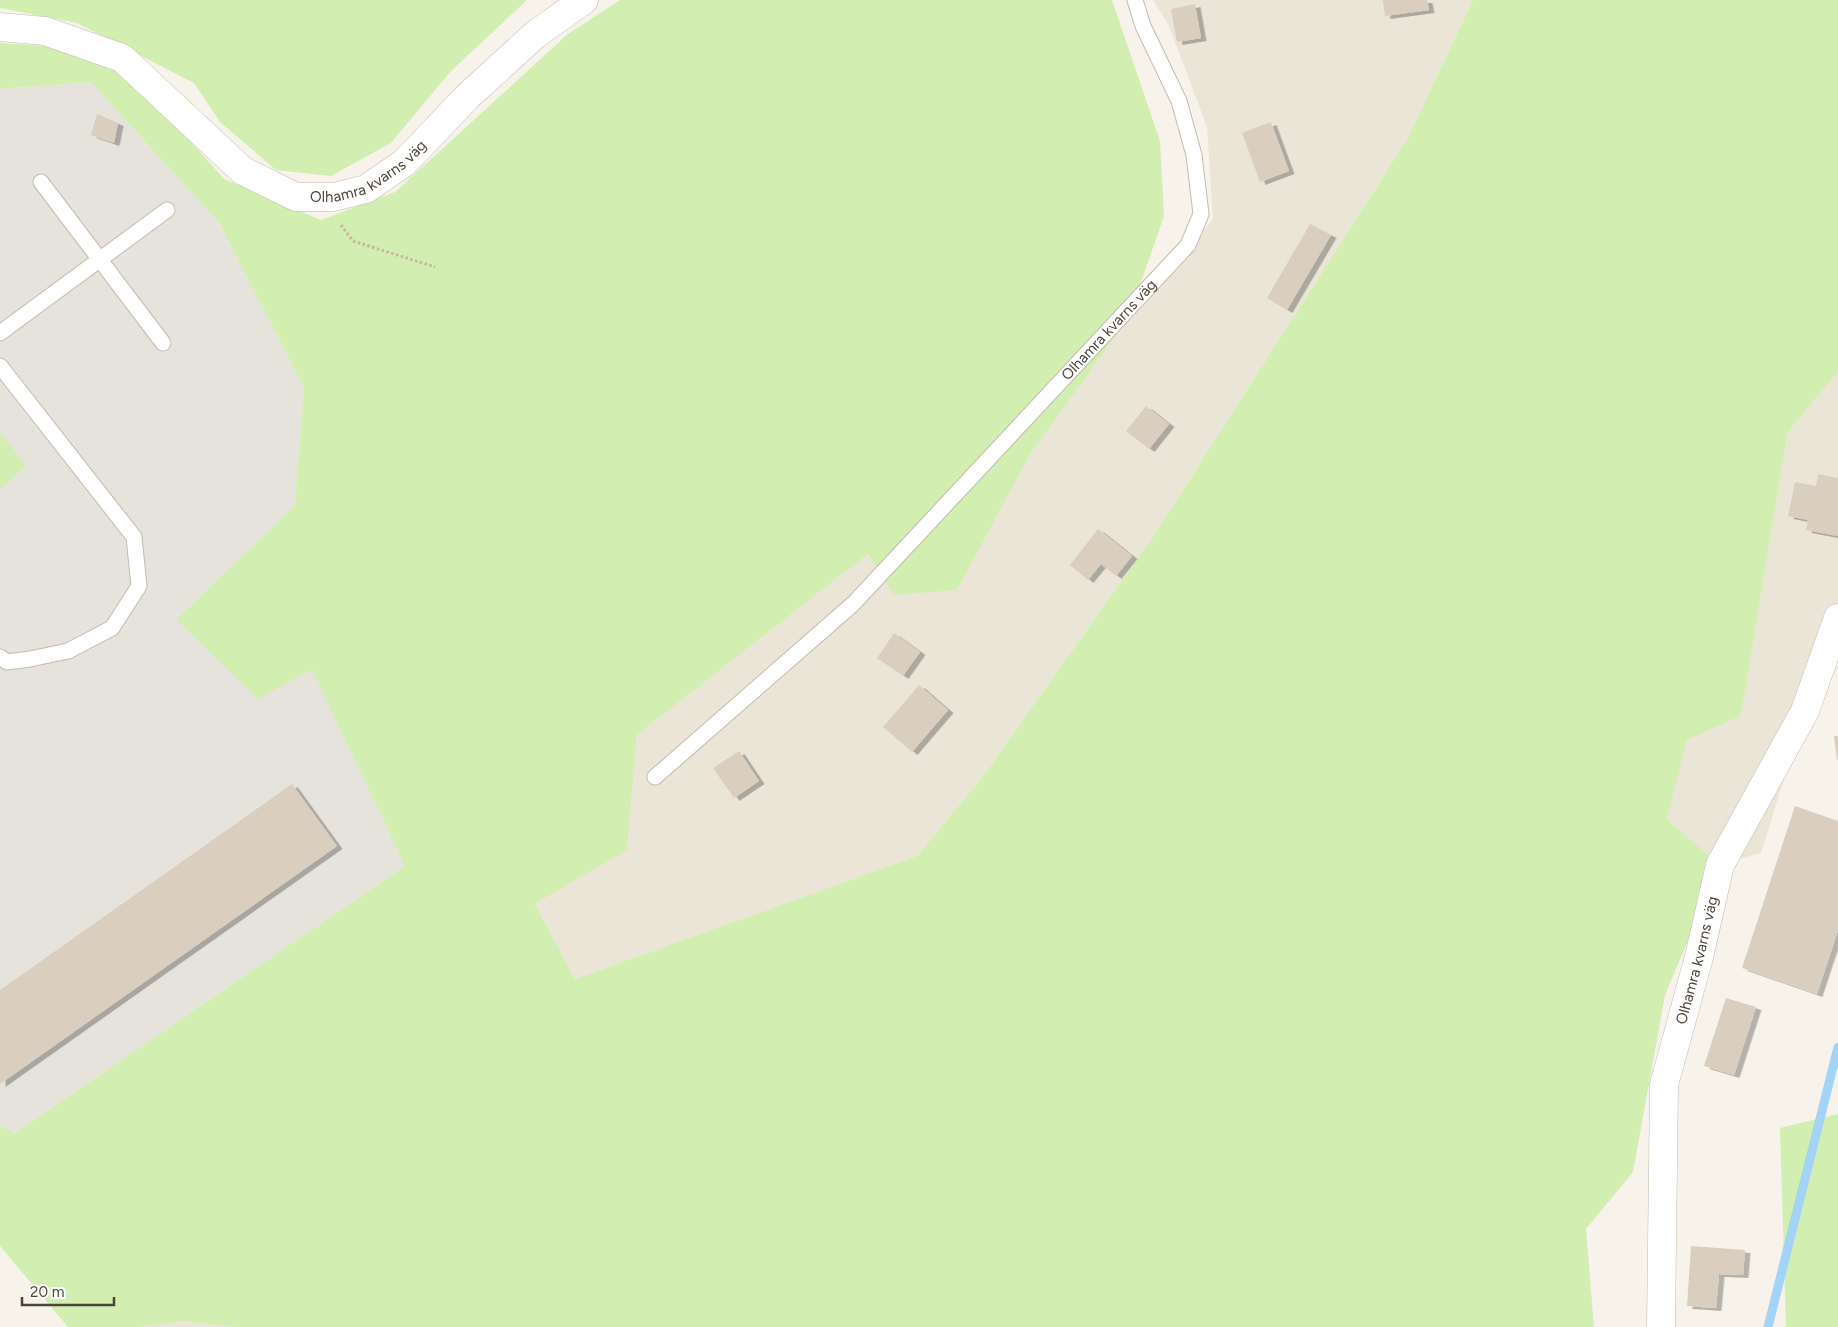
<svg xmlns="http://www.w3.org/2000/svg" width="1838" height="1327" font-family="Figtree,sans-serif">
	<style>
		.residential { fill: #ebe5d8 }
		.industrial { fill: #e6e2dc }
		.green { fill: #d2eeb0 }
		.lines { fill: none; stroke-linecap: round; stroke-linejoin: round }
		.stream { stroke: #a2d4f8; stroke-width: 9 }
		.building { fill: #dacfbf; filter: url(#shadow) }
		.service-casing { stroke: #c3bbac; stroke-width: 17 }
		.minor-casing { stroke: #c3bbac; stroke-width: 29 }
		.path { stroke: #c7b89c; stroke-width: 3; stroke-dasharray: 2.5 2.5; stroke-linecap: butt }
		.service { stroke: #fff; stroke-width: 15 }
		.minor { stroke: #fff; stroke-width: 28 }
		.labels { text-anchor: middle; stroke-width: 4; stroke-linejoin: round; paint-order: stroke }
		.street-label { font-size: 15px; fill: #4c4437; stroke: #fff }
	</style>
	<defs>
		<filter id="shadow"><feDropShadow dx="5.5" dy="3" stdDeviation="0" flood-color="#0004"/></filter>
	</defs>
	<rect width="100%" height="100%" fill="#f7f3eb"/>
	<path class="residential" d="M1153,0H1473L1408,138L1151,540L981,779L917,856L575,979L535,904L627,850L637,735L868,554L894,595L957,589L1031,453L1128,317L1213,219L1207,127L1169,26Z
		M1838,372V606L1761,853L1720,865L1667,819L1687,740L1741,716L1788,432Z
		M183,1321L234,1327H140Z"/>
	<path class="industrial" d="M91,82L220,224L304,389L295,506L176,619L312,668L405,866L15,1133L0,1125V89Z"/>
	<path class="green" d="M0,0H527L451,71L391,143L331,176L276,170L220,122L194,83L77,23L0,8Z
		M620,0H1112L1160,141L1164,216L1129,317L1031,453L957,590L894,595L868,554L637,735L627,850L535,904L575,979L917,856L981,779L1151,540L1408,138L1473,0H1838V372L1788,432L1741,716L1687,740L1667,819L1720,865L1665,995L1633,1172L1586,1229L1594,1327H234L183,1321L140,1327H68L0,1246V1125L15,1133L405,866L312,669L258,699L176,619L295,506L304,389L220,224L91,82L0,89V43L47,46L105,59L147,92L224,179L321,220L395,192L568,34Z
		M0,432L26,466L0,489Z
		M1838,1114V1327H1786L1780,1128Z"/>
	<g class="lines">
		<path class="stream" d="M1768,1327L1838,1047"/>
	</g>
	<path class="building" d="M1383,0H1427L1429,10L1385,16Z
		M1195,4L1201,38L1177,42L1171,9Z
		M97,114L118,123L114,143L91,135Z
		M1271,122L1289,171L1260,182L1242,133Z
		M1310,224L1331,235L1287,310L1267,298Z
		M1146,406L1169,424L1149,449L1126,431Z
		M1818,474L1838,478V536L1806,530L1808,520L1788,516L1795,482L1816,486Z
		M1098,529L1132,556L1116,576L1101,564L1088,580L1070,565Z
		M894,633L920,652L903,676L877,658Z
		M919,685L948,710L912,752L883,727Z
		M1834,736H1838V760H1837Z
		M739,751L759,781L734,798L713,768Z
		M292,784L337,846L0,1084V990Z
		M1795,806L1838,821V930L1817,994L1742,968Z
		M1726,998L1756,1007L1734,1075L1704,1066Z
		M1691,1246L1745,1250L1743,1275L1719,1274L1716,1308L1687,1306Z"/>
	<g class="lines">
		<g class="service-casing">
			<g id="service">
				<path d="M41,182L163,343"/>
				<path d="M0,333L167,210"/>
				<path d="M0,366L134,537L139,586L112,628L68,651L30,659L7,662L0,657"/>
				<path id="s1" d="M655,777L853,604L1188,245L1201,214L1194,155L1179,101L1143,26L1135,0"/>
			</g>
		</g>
		<g class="minor-casing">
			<g id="minor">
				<path id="s2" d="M0,27L45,31L122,58L243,171L296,197H334L366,189L404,163L468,96L536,34L584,0"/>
				<path id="s3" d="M1661,1327L1664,1085L1699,957L1720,865L1805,711L1838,618"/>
			</g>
		</g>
		<path class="path" d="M341,225L353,241L435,267"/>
		<use href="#service" class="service"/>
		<use href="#minor" class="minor"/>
	</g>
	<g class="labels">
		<g class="street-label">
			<text dy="5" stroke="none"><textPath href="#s2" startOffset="431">Olhamra kvarns väg</textPath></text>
			<text dy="5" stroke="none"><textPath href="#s1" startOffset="638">Olhamra kvarns väg</textPath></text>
			<text dy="5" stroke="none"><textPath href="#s3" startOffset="371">Olhamra kvarns väg</textPath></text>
		</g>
	</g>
	<path d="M22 1297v8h92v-8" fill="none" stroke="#4c4437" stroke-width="2.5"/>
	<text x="30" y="1297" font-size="15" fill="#4c4437" stroke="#ffffff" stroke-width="4" paint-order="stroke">20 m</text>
</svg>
